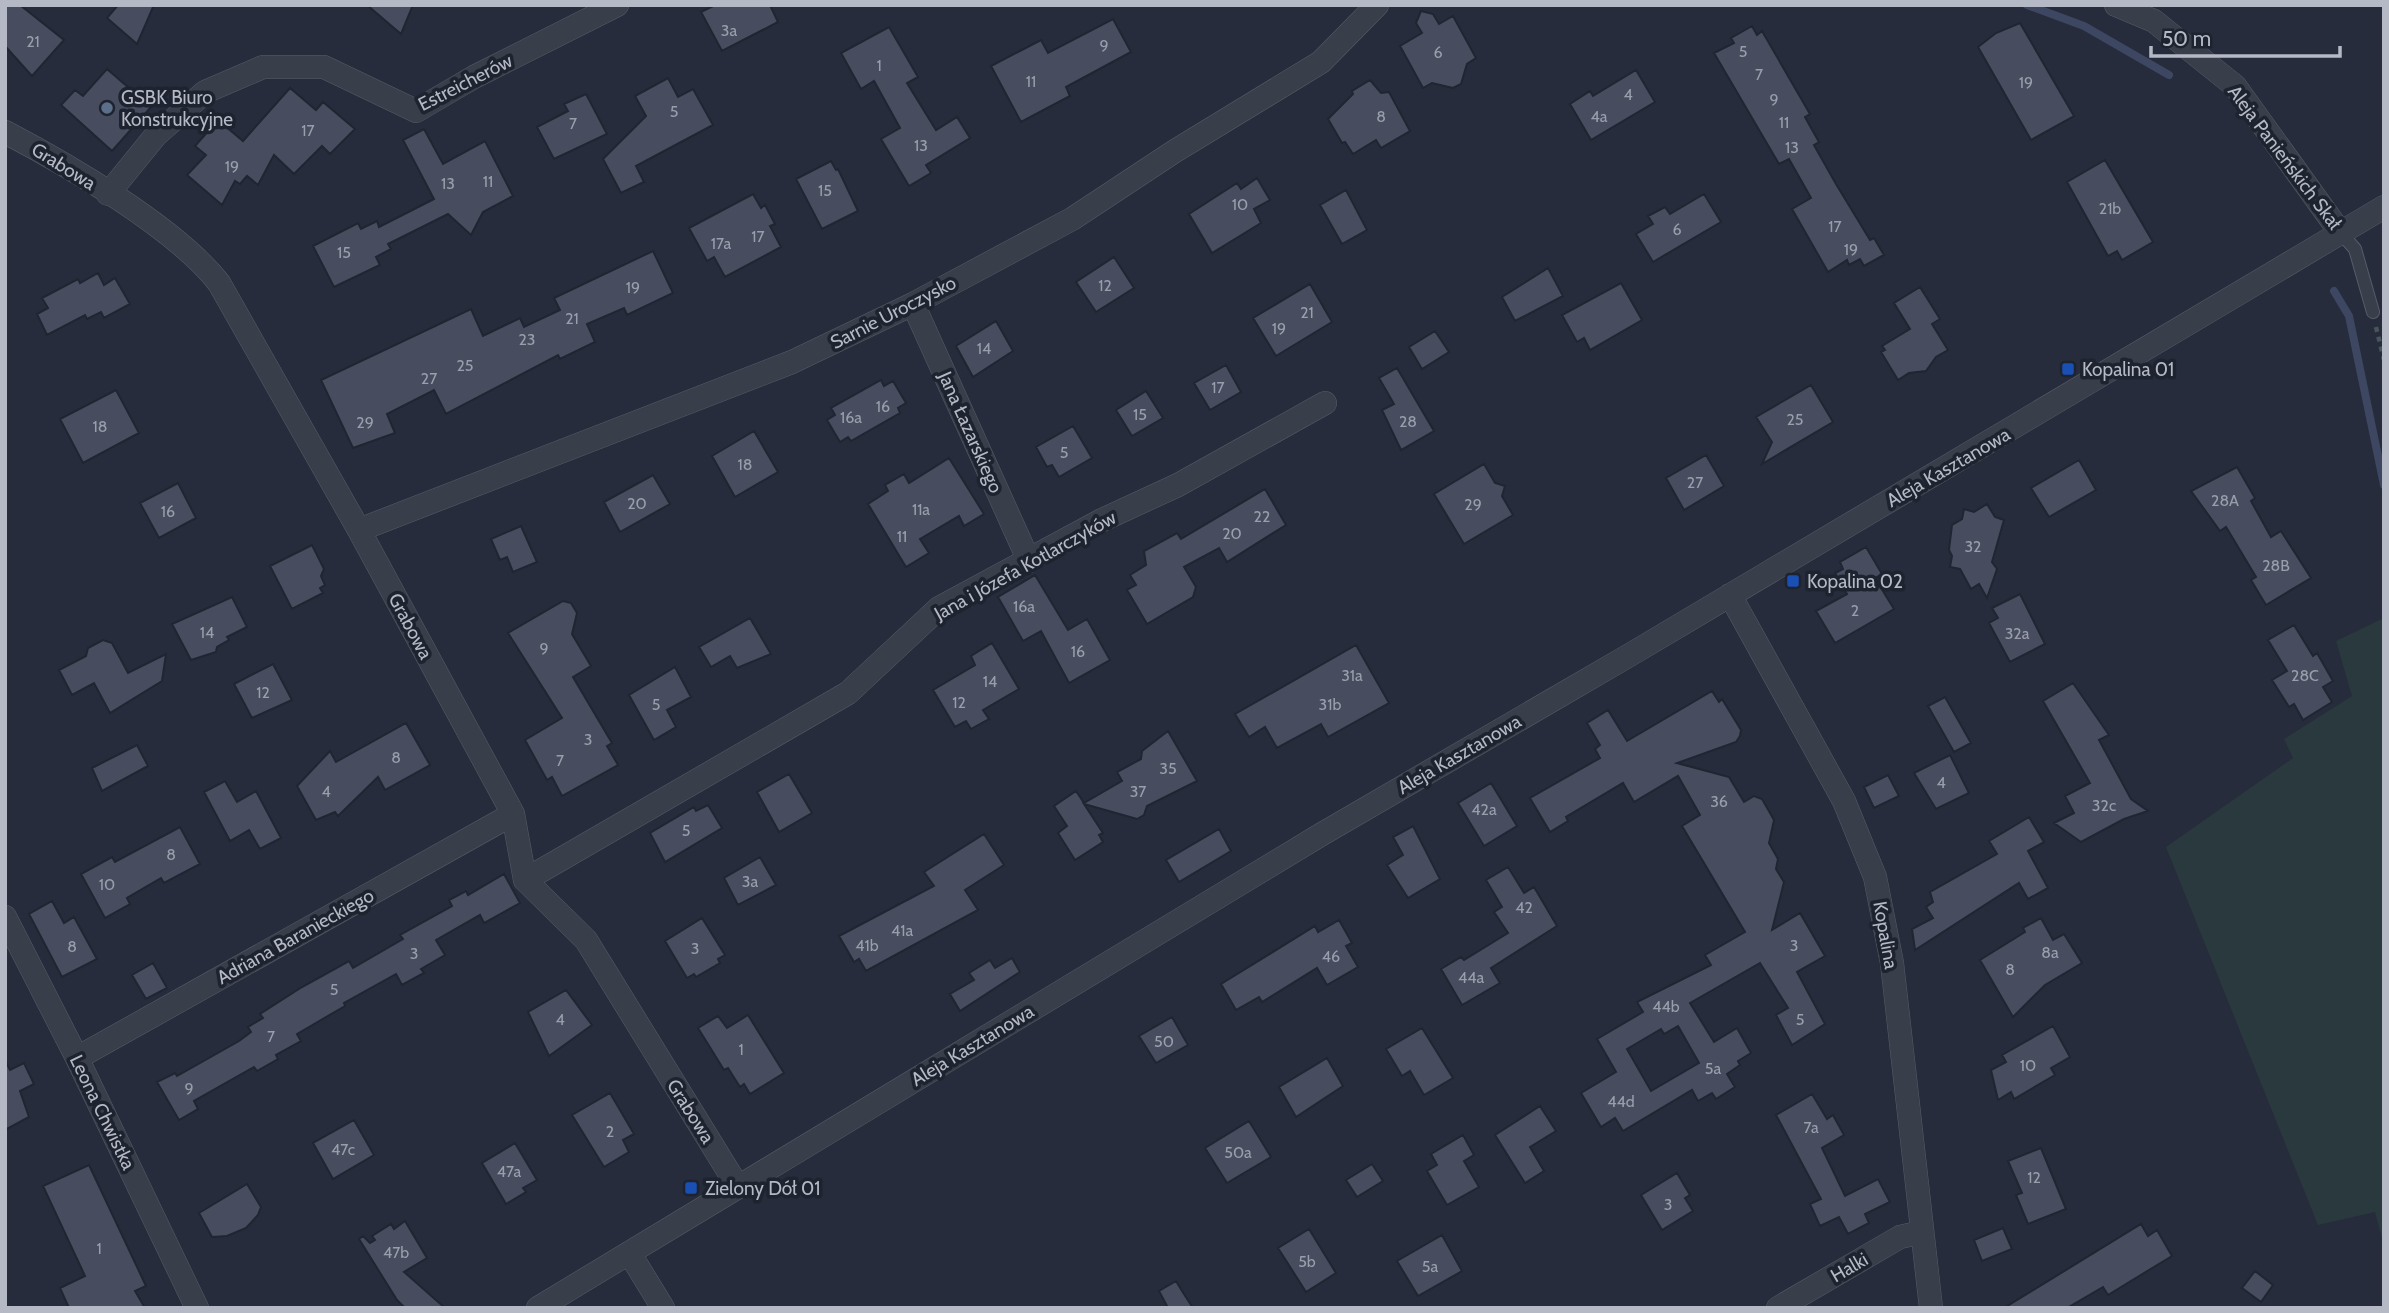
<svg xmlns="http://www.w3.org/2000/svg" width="2389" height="1313" font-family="Cabin,sans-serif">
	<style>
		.green { fill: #29393d }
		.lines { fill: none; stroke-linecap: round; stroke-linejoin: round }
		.stream { stroke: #3d4762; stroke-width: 8 }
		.building { fill: #474d5e; stroke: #202532; stroke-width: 2; fill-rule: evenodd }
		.lane-casing { stroke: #575c69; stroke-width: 14 }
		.street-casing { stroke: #575c69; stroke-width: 24 }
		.path { stroke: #47565b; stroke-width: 4.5; stroke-dasharray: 5 5; stroke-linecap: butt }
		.lane { stroke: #393e4b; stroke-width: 12 }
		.street { stroke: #393e4b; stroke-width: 23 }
		.service-dot { fill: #5c6f8a; stroke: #1e2330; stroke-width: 2.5 }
		.transit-dot { fill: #1a4fb4; stroke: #1e2330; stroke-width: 2.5 }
		.labels { text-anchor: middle; stroke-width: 7; stroke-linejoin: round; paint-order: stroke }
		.number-label { font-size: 16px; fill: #9a9eac }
		.street-label { font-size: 19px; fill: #b5b9c6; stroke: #1e2330 }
		.poi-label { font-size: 19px; fill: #b5b9c6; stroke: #1e2330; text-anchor: start }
	</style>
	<rect width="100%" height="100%" fill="#262c3b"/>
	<path class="green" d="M2384,618V1245L2375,1212L2318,1225L2166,847L2293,758L2284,739L2352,696L2336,641Z"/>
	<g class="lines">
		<path class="stream" d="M2027,5L2084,26L2169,75
			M2334,291L2349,316L2384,485"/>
	</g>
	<path class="building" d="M5,5H20L64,40L32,76L5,46Z
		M118,5H154L137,44L107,18Z
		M367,5H413L401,34Z
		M715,5H770L778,22L722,51L701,12Z
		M1421,11L1433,14L1439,24L1453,16L1476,58L1467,64L1461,84L1453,88L1432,83L1423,88L1400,46L1422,33L1416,23Z
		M1113,19L1131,52L1066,87L1070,96L1021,122L991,66L1041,40L1048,53Z
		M2020,23L2074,116L2031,140L1978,47L1996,33Z
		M1752,26L1757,35L1762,31L1810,114L1805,117L1819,142L1814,145L1836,184L1870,240L1874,238L1884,255L1864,266L1860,259L1849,265L1847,260L1828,272L1792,209L1811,198L1789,159L1779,164L1714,53L1734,43L1731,38Z
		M889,27L918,77L907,83L936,130L957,117L970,138L926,165L931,173L909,186L881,139L900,128L874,81L861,89L841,53Z
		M107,69L151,107L112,151L61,105L75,90L83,96Z
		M1636,70L1655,102L1591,140L1570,104L1590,91L1593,96Z
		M668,78L678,97L693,89L713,125L636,166L644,182L621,193L603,159L646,116L635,96Z
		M1370,80L1381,93L1389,92L1410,131L1381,148L1376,140L1353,154L1345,142L1342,143L1328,119L1353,94L1352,91Z
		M290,88L316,110L323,102L355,129L330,154L322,146L294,174L274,155L258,185L247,176L240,184L235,181L222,205L187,175L206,155L195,146L218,120L243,141Z
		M586,94L607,134L554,159L537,127L568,111L564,104Z
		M424,129L443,164L485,141L513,196L483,212L471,235L448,214L388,244L391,249L376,257L380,265L334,287L313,246L358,223L361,229L377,221L379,227L434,199L403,140Z
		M2105,160L2153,242L2122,260L2117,251L2108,256L2067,182Z
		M831,161L836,170L838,169L858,211L822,229L796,179Z
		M1257,178L1270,200L1254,209L1261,223L1212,253L1189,214L1237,183L1241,189Z
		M1346,190L1367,230L1342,244L1320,205Z
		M753,194L761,208L765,205L775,224L770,226L781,247L725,277L714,257L707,261L689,228Z
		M1704,194L1721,222L1653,262L1636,234L1653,224L1648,216L1665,207L1670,214Z
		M653,251L673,293L627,315L624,308L587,324L595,342L560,359L558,355L446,414L434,390L387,414L395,433L353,448L321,380L471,309L483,336L520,318L524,327L560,310L554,298Z
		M1114,257L1134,288L1096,312L1076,282Z
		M1548,268L1563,296L1515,321L1502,297Z
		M98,273L104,285L115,278L130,304L104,318L101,312L87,319L85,315L47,335L37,314L48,308L42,298L78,279L80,283Z
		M1621,283L1642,320L1590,350L1584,338L1577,342L1562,315Z
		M1310,284L1332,322L1276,356L1253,318Z
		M1920,287L1940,319L1932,324L1948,350L1936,357L1926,371L1909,373L1898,380L1881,352L1885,350L1882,346L1910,329L1894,303Z
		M996,321L1013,351L973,377L956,346Z
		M1435,331L1449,352L1422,369L1409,347Z
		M1226,365L1241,392L1210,410L1194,383Z
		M1397,368L1434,431L1401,450L1382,410L1394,404L1379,378Z
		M881,380L884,386L893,381L906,403L898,408L900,413L851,441L848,437L840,442L827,420L835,415L831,408Z
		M1811,385L1833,422L1762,464L1772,442L1756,417Z
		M116,390L139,433L83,463L60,419Z
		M1146,391L1163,418L1132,436L1116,410Z
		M1073,426L1092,458L1059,477L1052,465L1047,467L1036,447Z
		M754,431L778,472L735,497L712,456Z
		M1706,455L1724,486L1684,510L1666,478Z
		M949,458L984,514L964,526L959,516L920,539L929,553L906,567L868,504L888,491L885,485L904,474L909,483Z
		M2079,460L2096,490L2049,517L2031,488Z
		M1484,464L1495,483L1505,486L1502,496L1513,515L1464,544L1434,494Z
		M2237,467L2255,498L2251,501L2271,537L2281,531L2311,578L2266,605L2251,580L2256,577L2226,527L2220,531L2191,491Z
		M653,475L670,504L620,532L604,502Z
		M178,483L196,518L159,538L140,503Z
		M1265,489L1286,525L1227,562L1219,548L1184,567L1196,587L1193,597L1147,624L1127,590L1136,585L1130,575L1146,565L1144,551L1177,533L1181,539Z
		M1987,504L1995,517L2004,520L1992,562L1997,569L1987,598L1979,584L1971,589L1960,569L1950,567L1952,556L1949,550L1952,525L1962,519L1964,509L1974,512Z
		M521,526L537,562L513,572L507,557L500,560L491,539Z
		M312,545L324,569L321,576L325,585L320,588L323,593L292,609L270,566Z
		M1866,547L1882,574L1875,578L1894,609L1835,643L1816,611L1847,594L1835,573L1843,569L1840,562Z
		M1035,575L1068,630L1087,619L1110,660L1069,683L1041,631L1023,641L998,597Z
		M2020,594L2045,644L2010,662L1989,623L1998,618L1992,608Z
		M232,597L247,627L227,637L229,640L217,647L216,652L191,660L172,624Z
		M563,601L571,603L577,613L572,634L591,666L573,677L612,743L607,746L618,765L562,796L552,777L547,780L525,740L562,718L508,633Z
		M750,618L771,654L737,668L730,656L711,667L699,647Z
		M2294,625L2313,656L2317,653L2333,681L2323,687L2332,702L2303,720L2294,704L2289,707L2272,680L2287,671L2268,640Z
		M103,640L112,643L128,673L166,654L162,681L110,713L94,683L72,695L59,670L86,656L88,648Z
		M992,643L1019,689L983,710L989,719L971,729L966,721L955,727L933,690L975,665L971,656Z
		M1356,645L1389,703L1328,737L1321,724L1277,748L1265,727L1249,737L1235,714Z
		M273,664L292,700L252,718L234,684Z
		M675,667L691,697L667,710L676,727L654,740L629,695Z
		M2073,683L2109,735L2099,740L2131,799L2148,811L2124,819L2081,842L2054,823L2074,813L2065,796L2090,783L2043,701Z
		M1712,691L1719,702L1722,699L1741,730L1740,736L1736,742L1677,763L1729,777L1744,802L1754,796L1762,799L1774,820L1769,843L1778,859L1776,869L1784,882L1772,930L1800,913L1825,956L1797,972L1825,1024L1792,1045L1776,1015L1788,1008L1760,963L1690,1003L1714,1042L1737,1028L1751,1053L1738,1061L1740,1065L1727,1074L1735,1087L1716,1099L1712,1093L1698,1101L1692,1090L1623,1131L1615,1118L1601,1127L1581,1093L1616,1072L1597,1039L1643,1012L1637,1002L1711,965L1705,955L1745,932L1682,826L1700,815L1678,776L1634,802L1623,783L1566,817L1568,821L1550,832L1530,798L1600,758L1595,749L1600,745L1587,723L1608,710L1627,741ZM1678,1026L1699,1063L1651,1091L1627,1049L1661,1029L1664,1034Z
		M1945,697L1971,743L1954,752L1928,706Z
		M406,723L430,765L385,790L378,777L338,816L335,812L316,820L297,786L330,751L336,762Z
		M1168,731L1197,781L1147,806L1144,815L1137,819L1084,804L1103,833L1099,835L1103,842L1075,860L1058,833L1067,826L1054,806L1076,791L1084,803L1122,781L1117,772L1141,759L1142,751Z
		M137,745L148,766L102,791L92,768Z
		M1950,755L1969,793L1936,809L1914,773Z
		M789,774L812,813L779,832L757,792Z
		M1888,775L1899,796L1874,808L1864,787Z
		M225,781L237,802L256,791L281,838L260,849L249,830L230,841L204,792Z
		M1491,783L1517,826L1484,846L1458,803Z
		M708,805L722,828L665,862L650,833L694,807L696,811Z
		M2029,817L2044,842L2028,851L2048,888L2028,899L2019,883L1915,950L1912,929L1933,918L1926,907L1933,902L1930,892L1997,854L1989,841Z
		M1413,826L1440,879L1408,898L1387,865L1403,855L1393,837Z
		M180,827L200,864L164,883L161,878L127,898L130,904L105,918L81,874L112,857L115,862Z
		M1219,829L1231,851L1179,882L1166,860Z
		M984,834L1004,865L965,890L978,910L866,971L859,959L854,962L839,936L934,886L924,872Z
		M760,857L776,885L738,905L724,878Z
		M1508,867L1524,893L1534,887L1557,926L1491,968L1500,983L1462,1005L1441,969L1461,957L1464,960L1508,933L1494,912L1502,907L1486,880Z
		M504,874L520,903L484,923L480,915L436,940L445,955L421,969L424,973L402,985L396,974L344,1003L345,1006L297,1034L301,1041L276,1055L278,1059L257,1071L254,1067L194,1101L198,1109L179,1120L157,1082L175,1073L177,1076L239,1041L251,1032L248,1027L263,1018L260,1014L302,987L349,961L353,968L403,939L400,935L452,906L449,900L466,891L468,895Z
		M52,901L64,923L74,917L97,959L62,977L29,914Z
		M702,918L725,955L718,959L720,963L696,977L694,974L687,978L665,941Z
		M2041,918L2053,940L2064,934L2082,963L2045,985L2013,1017L1980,960L2025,932L2023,928Z
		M1339,920L1352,943L1346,946L1358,967L1327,985L1317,968L1262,1002L1259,997L1236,1010L1221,984L1315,926L1318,932Z
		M1012,958L1020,972L960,1011L950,994L974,980L969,973L990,960L995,968Z
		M153,963L167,988L146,999L132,975Z
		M566,990L592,1025L549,1056L528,1012Z
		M748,1015L784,1073L750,1094L744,1084L740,1087L728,1068L724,1070L698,1028L718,1016L727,1028Z
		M1172,1017L1188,1045L1156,1063L1139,1036Z
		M2053,1026L2070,1057L2051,1068L2055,1075L2014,1099L2011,1092L1998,1100L1991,1070L2006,1062L2002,1055Z
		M1422,1028L1453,1078L1424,1095L1410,1071L1402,1076L1386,1049Z
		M1327,1058L1343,1086L1296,1117L1279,1087Z
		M5,1060L10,1070L24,1063L34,1084L20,1091L29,1117L5,1130Z
		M610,1093L634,1134L623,1140L629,1152L604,1167L572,1115Z
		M1812,1094L1827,1119L1833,1115L1844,1135L1822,1148L1845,1196L1878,1179L1890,1202L1865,1214L1869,1223L1848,1234L1839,1217L1820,1226L1810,1204L1821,1199L1776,1115Z
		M1540,1106L1556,1131L1530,1147L1544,1171L1525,1183L1495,1135Z
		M354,1120L374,1155L333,1179L313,1143Z
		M1249,1121L1271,1157L1227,1183L1205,1148Z
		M1463,1135L1474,1155L1464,1161L1479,1187L1447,1205L1427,1171L1437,1165L1431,1154Z
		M515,1143L537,1180L523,1188L526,1192L506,1204L482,1163Z
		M2041,1148L2066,1209L2028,1224L2016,1195L2022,1193L2008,1161Z
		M1372,1164L1383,1181L1357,1197L1346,1180Z
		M89,1165L146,1286L135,1291L145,1308H69L60,1288L85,1276L43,1186Z
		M1677,1173L1690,1195L1685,1198L1693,1211L1662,1230L1641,1195Z
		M247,1184L261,1207L258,1215L246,1228L227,1236L212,1237L199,1213Z
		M405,1221L427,1258L404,1272L445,1308H405L397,1300L359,1239L363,1236L370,1243L375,1240L372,1236L391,1224L394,1229Z
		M2141,1224L2148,1236L2157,1230L2172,1256L2108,1295L2103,1287L2067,1308H2004Z
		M2003,1228L2012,1249L1982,1261L1974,1240Z
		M1309,1229L1336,1273L1306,1292L1278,1248Z
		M1442,1235L1462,1271L1418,1296L1397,1261Z
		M2255,1271L2273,1285L2261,1302L2242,1288Z
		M1176,1281L1182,1291L1193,1308H1168L1159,1291Z"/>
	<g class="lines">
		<g class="lane-casing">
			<path id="lane" d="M2340,232L2355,249L2373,312"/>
		</g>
		<g class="street-casing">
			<path id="street" d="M2116,5L2154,21L2235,86L2340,232
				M5,132C68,165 176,228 219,283L359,530L513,814L525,880L586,940L738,1187
				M108,194L156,135L205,92L263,67H324L416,111L474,77L617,5
				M913,304L1029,561
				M359,530L792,362L913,304L1072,219L1175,151L1321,62L1377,5
				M1730,595L1844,801L1875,877L1892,963L1931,1308
				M525,880L848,693L939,608L1100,521L1178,485L1325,403
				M5,917L77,1058L197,1308
				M77,1058L513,814
				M630,1254L663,1308
				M538,1308L1322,834L1628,656L2384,207
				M1778,1308L1900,1237L1922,1232"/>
		</g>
		<path class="path" d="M2376,327L2384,360"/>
		<use href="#lane" class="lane"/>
		<use href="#street" class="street"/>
	</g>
	<circle class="service-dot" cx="107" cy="108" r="7"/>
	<g class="transit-dot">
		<rect x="2061" y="362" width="14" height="14" rx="3.5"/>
		<rect x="1786" y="574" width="14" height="14" rx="3.5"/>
		<rect x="684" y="1181" width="14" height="14" rx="3.5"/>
	</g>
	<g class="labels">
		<g class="number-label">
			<text x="729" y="36">3a</text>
			<text x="33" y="47">21</text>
			<text x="1104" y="51">9</text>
			<text x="1743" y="57">5</text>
			<text x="1438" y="58">6</text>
			<text x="879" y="71">1</text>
			<text x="1759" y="80">7</text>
			<text x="1031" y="87">11</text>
			<text x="2026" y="88">19</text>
			<text x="1628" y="100">4</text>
			<text x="1774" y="105">9</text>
			<text x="674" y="117">5</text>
			<text x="1381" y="122">8</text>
			<text x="1599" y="122">4a</text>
			<text x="1784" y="128">11</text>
			<text x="573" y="129">7</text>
			<text x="308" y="136">17</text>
			<text x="921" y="151">13</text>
			<text x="1792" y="153">13</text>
			<text x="232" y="172">19</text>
			<text x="488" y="187">11</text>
			<text x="448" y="189">13</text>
			<text x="825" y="196">15</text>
			<text x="1240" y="210">10</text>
			<text x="2110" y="214">21b</text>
			<text x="1835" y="232">17</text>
			<text x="1677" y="235">6</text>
			<text x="758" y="242">17</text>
			<text x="721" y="249">17a</text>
			<text x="1851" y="255">19</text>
			<text x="344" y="258">15</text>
			<text x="1105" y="291">12</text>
			<text x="633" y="293">19</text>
			<text x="1307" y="318">21</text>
			<text x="572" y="324">21</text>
			<text x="1279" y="334">19</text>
			<text x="527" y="345">23</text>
			<text x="984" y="354">14</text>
			<text x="465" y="371">25</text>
			<text x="429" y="384">27</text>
			<text x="1218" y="393">17</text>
			<text x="883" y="412">16</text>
			<text x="1140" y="420">15</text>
			<text x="851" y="423">16a</text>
			<text x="1795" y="425">25</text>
			<text x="1408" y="427">28</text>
			<text x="365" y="428">29</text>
			<text x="100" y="432">18</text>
			<text x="1064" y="458">5</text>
			<text x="745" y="470">18</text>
			<text x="1695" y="488">27</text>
			<text x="2225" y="506">28A</text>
			<text x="637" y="509">20</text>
			<text x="1473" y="510">29</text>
			<text x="921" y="515">11a</text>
			<text x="168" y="517">16</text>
			<text x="1262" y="522">22</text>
			<text x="1232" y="539">20</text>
			<text x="902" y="542">11</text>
			<text x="1973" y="552">32</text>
			<text x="2276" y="571">28B</text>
			<text x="1024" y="612">16a</text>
			<text x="1855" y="616">2</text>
			<text x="207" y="638">14</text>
			<text x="2017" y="639">32a</text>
			<text x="544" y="654">9</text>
			<text x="1078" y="657">16</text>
			<text x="1352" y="681">31a</text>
			<text x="2305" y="681">28C</text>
			<text x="990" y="687">14</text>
			<text x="263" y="698">12</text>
			<text x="959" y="708">12</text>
			<text x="656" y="710">5</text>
			<text x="1330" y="710">31b</text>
			<text x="588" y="745">3</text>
			<text x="396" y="763">8</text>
			<text x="560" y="766">7</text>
			<text x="1168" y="774">35</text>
			<text x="1941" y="788">4</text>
			<text x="326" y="797">4</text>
			<text x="1138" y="797">37</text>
			<text x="1719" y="807">36</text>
			<text x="2104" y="811">32c</text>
			<text x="1484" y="815">42a</text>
			<text x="686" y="836">5</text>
			<text x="171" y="860">8</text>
			<text x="750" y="887">3a</text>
			<text x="107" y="890">10</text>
			<text x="1524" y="913">42</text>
			<text x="902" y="936">41a</text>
			<text x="867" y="951">41b</text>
			<text x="1794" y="951">3</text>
			<text x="72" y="952">8</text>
			<text x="695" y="954">3</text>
			<text x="2050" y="958">8a</text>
			<text x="414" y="959">3</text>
			<text x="1331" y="962">46</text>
			<text x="2010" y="975">8</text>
			<text x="1471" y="983">44a</text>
			<text x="334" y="995">5</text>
			<text x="1666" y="1012">44b</text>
			<text x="560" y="1025">4</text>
			<text x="1800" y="1025">5</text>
			<text x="271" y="1042">7</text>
			<text x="1164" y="1047">50</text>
			<text x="741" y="1055">1</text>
			<text x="2028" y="1071">10</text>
			<text x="1713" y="1074">5a</text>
			<text x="189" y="1094">9</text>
			<text x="1621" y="1107">44d</text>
			<text x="1811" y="1133">7a</text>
			<text x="610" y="1137">2</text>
			<text x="343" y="1155">47c</text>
			<text x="1238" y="1158">50a</text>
			<text x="509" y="1177">47a</text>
			<text x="2034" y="1183">12</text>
			<text x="1668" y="1210">3</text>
			<text x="99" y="1254">1</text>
			<text x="396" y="1258">47b</text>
			<text x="1307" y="1267">5b</text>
			<text x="1430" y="1272">5a</text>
		</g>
		<g class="street-label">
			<text transform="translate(465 82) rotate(-27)" y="7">Estreicherów</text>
			<text transform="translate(2285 157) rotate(53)" y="7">Aleja Panieńskich Skał</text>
			<text transform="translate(64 166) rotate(32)" y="7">Grabowa</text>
			<text transform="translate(893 312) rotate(-27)" y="7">Sarnie Uroczysko</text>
			<text transform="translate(971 432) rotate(66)" y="7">Jana Łazarskiego</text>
			<text transform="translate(1948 467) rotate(-30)" y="7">Aleja Kasztanowa</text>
			<text transform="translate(1025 565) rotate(-29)" y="7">Jana i Józefa Kotlarczyków</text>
			<text transform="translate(411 626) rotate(62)" y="7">Grabowa</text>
			<text transform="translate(1459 754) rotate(-30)" y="7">Aleja Kasztanowa</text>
			<text transform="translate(1886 935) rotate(80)" y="7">Kopalina</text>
			<text transform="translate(295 936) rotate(-29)" y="7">Adriana Baranieckiego</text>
			<text transform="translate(972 1045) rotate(-31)" y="7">Aleja Kasztanowa</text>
			<text transform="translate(691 1111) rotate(58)" y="7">Grabowa</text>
			<text transform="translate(103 1112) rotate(64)" y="7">Leona Chwistka</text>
			<text transform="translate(1849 1267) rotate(-30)" y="7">Halki</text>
		</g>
		<g class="poi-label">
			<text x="121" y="104">GSBK Biuro<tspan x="121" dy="22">Konstrukcyjne</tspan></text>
			<text x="2082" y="376">Kopalina 01</text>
			<text x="1807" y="588">Kopalina 02</text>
			<text x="705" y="1195">Zielony Dół 01</text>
		</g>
	</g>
	<rect width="2389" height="1313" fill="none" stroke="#b5b9c6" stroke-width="14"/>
	<path d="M2151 46v10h189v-10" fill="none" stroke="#b5b9c6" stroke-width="3.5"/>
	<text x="2162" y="46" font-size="21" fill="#b5b9c6" stroke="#1e2330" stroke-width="5" paint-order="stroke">50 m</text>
</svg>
